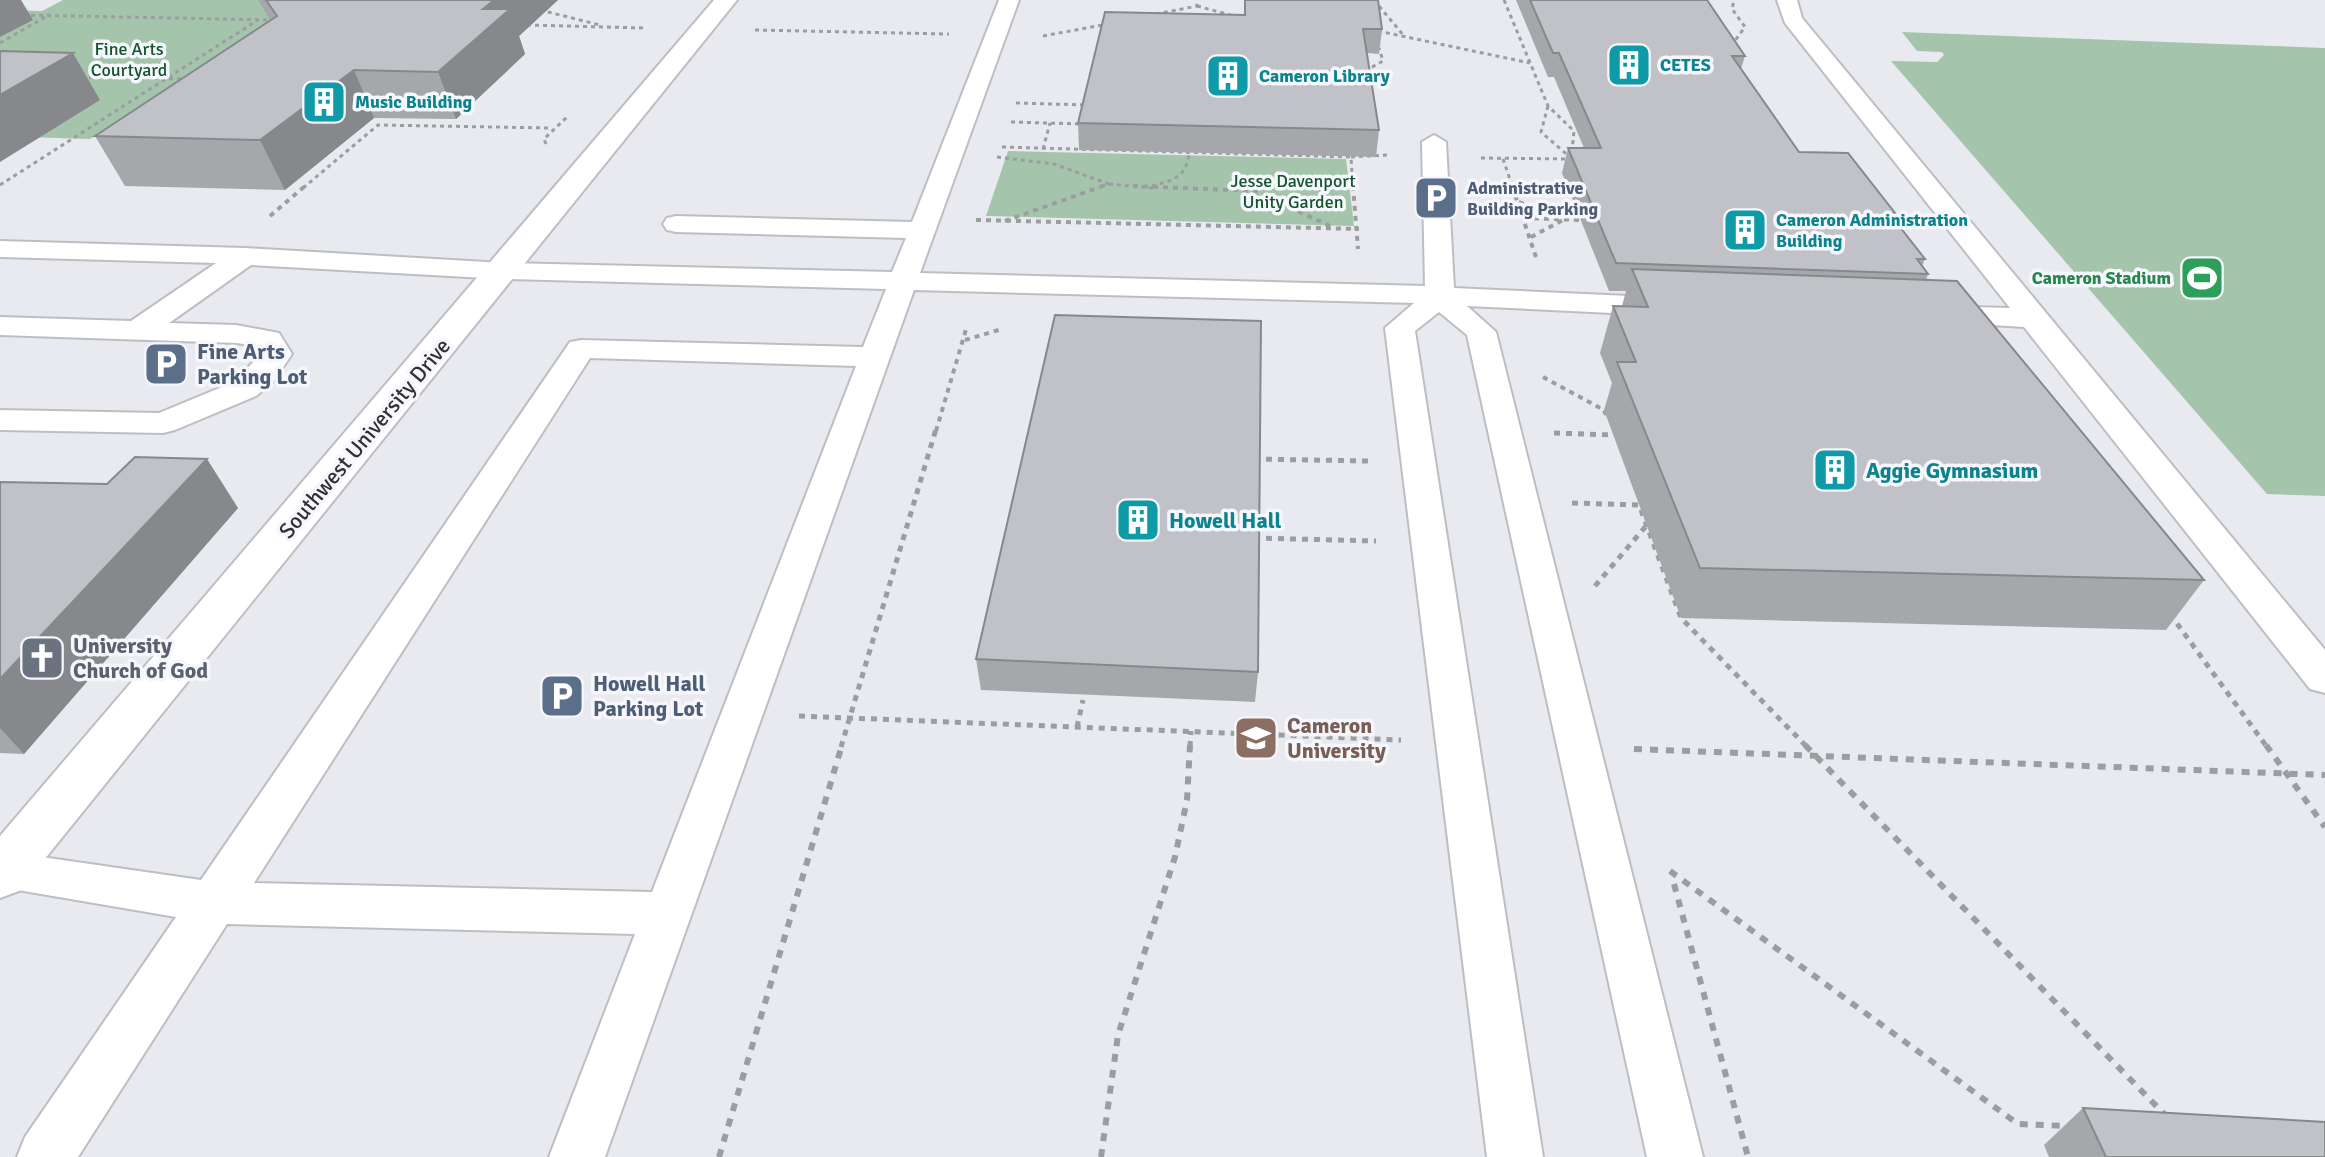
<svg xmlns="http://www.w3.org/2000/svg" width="2325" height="1157" font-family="Signika,sans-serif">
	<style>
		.green { fill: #a4c5ab }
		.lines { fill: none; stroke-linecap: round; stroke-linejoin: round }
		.service-casing { stroke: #bdbec3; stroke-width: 4 }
		.minor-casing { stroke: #bdbec3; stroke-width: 4 }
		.path-far3 { stroke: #9c9da1; stroke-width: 3; stroke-dasharray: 4 4; stroke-linecap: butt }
		.path-far2 { stroke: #9c9da1; stroke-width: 4; stroke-dasharray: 5 5; stroke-linecap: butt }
		.path-far1 { stroke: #9c9da1; stroke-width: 5; stroke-dasharray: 6 6; stroke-linecap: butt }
		.path { stroke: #9c9da1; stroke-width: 6; stroke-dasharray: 8 8; stroke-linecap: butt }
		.service { fill: #fff; fill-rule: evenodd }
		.minor { fill: #fff; fill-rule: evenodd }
		.wall { fill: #a6a7ab }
		.shaded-wall { fill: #87888b }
		.building { fill: #c1c2c7; stroke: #87888b; stroke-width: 2 }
		.labels { text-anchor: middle; stroke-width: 7; stroke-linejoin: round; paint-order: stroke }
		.far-park-label { font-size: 18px; fill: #12542b; stroke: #f6f7fc }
		.far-culture-label { font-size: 18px; font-weight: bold; fill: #0d838f; stroke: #f6f7fc; text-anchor: start }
		.far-service-label { font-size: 18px; font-weight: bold; fill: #4e5e75; stroke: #f6f7fc; text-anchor: start }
		.far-leisure-label { font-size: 18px; font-weight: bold; fill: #27864d; stroke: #f6f7fc; text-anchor: end }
		.service-label { font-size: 22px; font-weight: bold; fill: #4e5e75; stroke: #f6f7fc; text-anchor: start }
		.street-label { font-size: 22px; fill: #313133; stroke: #f6f7fc }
		.culture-label { font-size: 22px; font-weight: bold; fill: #0d838f; stroke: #f6f7fc; text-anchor: start }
		.worship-label { font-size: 22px; font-weight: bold; fill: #5b616d; stroke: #f6f7fc; text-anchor: start }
		.education-label { font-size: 22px; font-weight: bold; fill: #785e54; stroke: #f6f7fc; text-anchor: start }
	</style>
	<rect width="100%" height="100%" fill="#e8eaef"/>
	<path class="green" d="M63,0H387L135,126H110L90,139L24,137L0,94V10L42,11Z
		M1902,32L2325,48V496L2267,494L1891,61L1937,62L1944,55L1942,52L1917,51Z
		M1008,151L1346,159L1354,226L986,216Z"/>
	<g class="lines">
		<g class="service-casing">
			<path id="service" d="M999,0H1019L920,273L1425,286L1422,142L1434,135L1446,142L1454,288L1674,298L1684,301L1689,307L1684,313L1674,316L1467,306L1496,332L1703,1157H1647L1467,335L1439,312L1415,331L1543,1157H1487L1385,328L1414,303L914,290L605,1157H549L635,934L227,924L78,1157H17L25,1137L176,917L0,887V851L201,880L570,342L581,340L863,347L886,289L504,279L251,265L169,323L236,325L279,333L292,354L273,382L256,396L175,430L163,433L0,430V410L159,413L234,382L261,354L257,346L236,343L0,335V317L131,321L216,263L0,257V241L245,248L504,263L892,272L906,238L676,232L667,230L663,224L667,218L676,216L912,222ZM590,358L856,366L652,892L254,883Z
				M1777,0H1797L1802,18L2325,650V693L2310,689L2024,327L1925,321L1920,315L1925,309L1935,306L2010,308L1785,23Z"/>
		</g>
		<g class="minor-casing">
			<path id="minor" d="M714,0H737L19,891L0,898V836Z"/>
		</g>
		<path class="path-far3" d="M1374,0L1404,36
			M1504,0L1548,106L1574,131L1572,151
			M1197,6L1234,16
			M540,10L600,25
			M1156,14L1197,6V0
			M23,15L273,20
			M527,25L645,28
			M755,30L949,34
			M1378,31L1530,63
			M1043,36L1108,24
			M0,43L47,16
			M1731,46L1745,27L1732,9L1734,0
			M1365,71L1383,61L1379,48
			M81,77L187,79
			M1016,103L1086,105
			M1548,106L1541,132L1571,158
			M1011,122L1081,124
			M546,144L544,139L567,117
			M1002,147L1351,157L1353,188
			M1043,149L1050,123
			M997,157L1054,164L1109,184L1097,188
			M1351,157L1387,155
			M1481,158L1571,159
			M1503,159L1513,188
			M1109,184L1154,188
			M0,185L258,20
			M1152,186C1173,180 1186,178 1189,154
			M303,188L378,125L551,128"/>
		<path class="path-far2" d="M1133,186L1255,191L1334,228
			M1353,186L1358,249
			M1512,186L1536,257
			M1519,202L1558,217
			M270,216L305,186
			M1524,218L1580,220
			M976,220L1359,229
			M1005,221L1103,186
			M1531,237L1563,220
			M965,340L1002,329
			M1543,377L1604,410L1606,415
			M936,431L967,326"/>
		<path class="path-far1" d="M1554,433L1613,435
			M1254,459L1368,461
			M1572,503L1639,505
			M1641,510L1681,618L1807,747
			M1254,538L1376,541
			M1595,586L1646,526
			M2170,614L2267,747
			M799,716L1401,740
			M1077,727L1083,700
			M841,747L936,429
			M1190,747L1191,731"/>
		<path class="path" d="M1805,745L2166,1116
			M2266,745L2325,827
			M1634,749L2325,775
			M1670,871L2018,1124L2067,1126
			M1674,884L1748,1157
			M719,1157L842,745
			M1101,1157L1118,1035L1175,857L1187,800L1190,745"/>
		<use href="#service" class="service"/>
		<use href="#minor" class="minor"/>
	</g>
	<path class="wall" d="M258,0H558L519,36L525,54L456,119L374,118L285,190L125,186L95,136L270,20Z
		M1516,0H1707L1745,56L1741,69L1799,152L1895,213L1893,218L1925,259L1922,266L1928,274L1926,280L2204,580L2166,630L1681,618L1604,410L1612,383L1600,353L1613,306H1622L1626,291H1609L1562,173L1568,148H1584L1554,77H1548Z
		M1105,12L1382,29L1379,54L1367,53L1379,130L1376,157L1079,150L1078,123Z
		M0,482L238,508L24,754L0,753Z
		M976,659L1258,672L1255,702L981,690Z
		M2083,1108L2325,1157H2049L2044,1145Z"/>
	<path class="shaded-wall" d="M0,0H21L33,20L0,37Z
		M494,0H558L519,36L525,54L456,119L438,72L483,9Z
		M73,53L100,100L0,162V95Z
		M354,70L374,118L285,190L260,140Z
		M207,459L238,508L24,754L0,728V679Z"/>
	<path class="building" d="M266,0H494L483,9H510L438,72L354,70L260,140L95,136L277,16Z
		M1245,0H1378L1382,29H1363L1379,130L1078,123L1105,12L1245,15Z
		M1530,0H1707L1745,56H1732L1799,152L1848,153L1895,213H1889L1925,259H1917L1928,274L1616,263L1568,148H1601L1559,53H1553Z
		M0,51L73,53L0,95Z
		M1632,269L1957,281L2204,580L1700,568L1617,362H1636L1613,306L1648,307Z
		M1055,315L1261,321L1258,672L976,659Z
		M135,457L207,459L0,679V482L107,484Z
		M2083,1108L2325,1122V1157H2106Z"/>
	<defs>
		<g id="building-square" transform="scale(2.3)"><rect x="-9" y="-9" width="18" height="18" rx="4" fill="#0f9aa8" stroke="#f6f7fc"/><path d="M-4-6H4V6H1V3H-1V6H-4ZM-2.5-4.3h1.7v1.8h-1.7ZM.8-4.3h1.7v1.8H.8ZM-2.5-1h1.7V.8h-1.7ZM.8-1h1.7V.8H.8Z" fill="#fff"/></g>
		<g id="parking-square" transform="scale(2.3)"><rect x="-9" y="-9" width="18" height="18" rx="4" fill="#5c6f8a" stroke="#f6f7fc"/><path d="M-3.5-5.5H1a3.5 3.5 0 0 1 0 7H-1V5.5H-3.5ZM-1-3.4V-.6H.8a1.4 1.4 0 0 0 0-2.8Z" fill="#fff"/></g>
		<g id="stadium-square" transform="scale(2.3)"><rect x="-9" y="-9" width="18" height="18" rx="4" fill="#2e9e5b" stroke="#f6f7fc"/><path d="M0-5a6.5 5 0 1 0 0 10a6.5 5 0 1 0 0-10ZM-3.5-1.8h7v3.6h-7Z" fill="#fff"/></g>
		<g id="church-square" transform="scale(2.3)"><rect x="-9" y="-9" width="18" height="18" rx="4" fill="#6b7280" stroke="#f6f7fc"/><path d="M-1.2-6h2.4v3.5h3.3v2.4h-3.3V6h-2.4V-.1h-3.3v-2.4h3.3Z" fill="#fff"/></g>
		<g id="university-square" transform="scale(2.3)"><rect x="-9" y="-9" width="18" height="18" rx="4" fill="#8d6e63" stroke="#f6f7fc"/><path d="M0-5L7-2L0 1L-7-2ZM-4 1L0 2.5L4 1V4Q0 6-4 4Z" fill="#fff"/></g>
	</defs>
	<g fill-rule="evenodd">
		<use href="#building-square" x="1629" y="65"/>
		<use href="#building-square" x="1228" y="76"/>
		<use href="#building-square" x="324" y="102"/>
		<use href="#parking-square" x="1436" y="198"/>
		<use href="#building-square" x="1745" y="230"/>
		<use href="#stadium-square" x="2202" y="278"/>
		<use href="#parking-square" x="166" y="364"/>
		<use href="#building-square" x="1835" y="470"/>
		<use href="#building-square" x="1138" y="520"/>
		<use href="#church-square" x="42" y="658"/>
		<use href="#parking-square" x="562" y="696"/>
		<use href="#university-square" x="1256" y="738"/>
	</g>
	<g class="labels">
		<g class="far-park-label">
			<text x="129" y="55">Fine Arts<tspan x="129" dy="21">Courtyard</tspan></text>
			<text x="1293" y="187">Jesse Davenport<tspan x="1293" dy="21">Unity Garden</tspan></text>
		</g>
		<g class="far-culture-label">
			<text x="1660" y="71">CETES</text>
			<text x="1259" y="82">Cameron Library</text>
			<text x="355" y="108">Music Building</text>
			<text x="1776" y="226">Cameron Administration<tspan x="1776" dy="21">Building</tspan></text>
		</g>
		<g class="far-service-label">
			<text x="1467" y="194">Administrative<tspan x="1467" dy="21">Building Parking</tspan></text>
		</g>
		<g class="far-leisure-label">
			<text x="2171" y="284">Cameron Stadium</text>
		</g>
		<g class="service-label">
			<text x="197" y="359">Fine Arts<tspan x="197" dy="25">Parking Lot</tspan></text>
			<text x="593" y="691">Howell Hall<tspan x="593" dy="25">Parking Lot</tspan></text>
		</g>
		<g class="street-label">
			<text transform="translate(364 438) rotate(-50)" y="8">Southwest University Drive</text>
		</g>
		<g class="culture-label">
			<text x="1866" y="478">Aggie Gymnasium</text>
			<text x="1169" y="528">Howell Hall</text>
		</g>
		<g class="worship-label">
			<text x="73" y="653">University<tspan x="73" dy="25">Church of God</tspan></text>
		</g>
		<g class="education-label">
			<text x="1287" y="733">Cameron<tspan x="1287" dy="25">University</tspan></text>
		</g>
	</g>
</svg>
